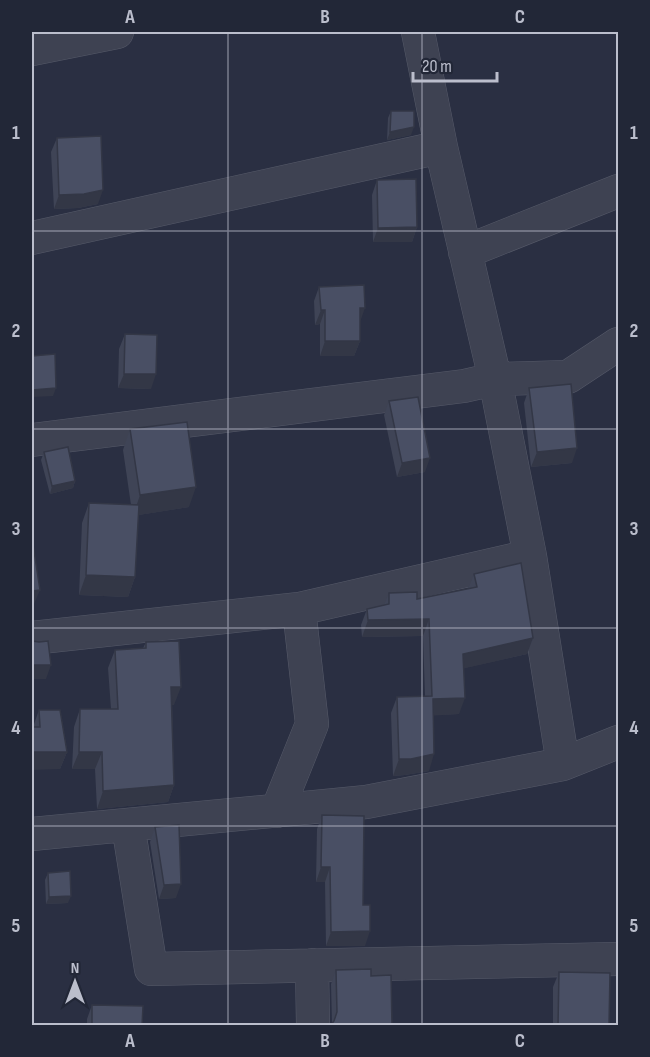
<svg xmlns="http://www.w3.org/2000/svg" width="650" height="1057" font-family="'Sofia Sans Condensed',sans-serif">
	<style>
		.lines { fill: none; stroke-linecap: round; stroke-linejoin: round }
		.minor-casing { stroke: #565a69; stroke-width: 34 }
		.minor { stroke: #3e4252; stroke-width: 33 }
		.wall { fill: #3f4456 }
		.shaded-wall { fill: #333746 }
		.building { fill: #494f64; stroke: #333746; stroke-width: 1.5 }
		.grid { fill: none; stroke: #bbbecc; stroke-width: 1.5; stroke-opacity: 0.55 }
		.neatline { fill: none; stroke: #bbbecc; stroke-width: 2 }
		.grid-label { font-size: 20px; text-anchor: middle; font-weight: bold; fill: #bbbecc }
	</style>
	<rect width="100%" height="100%" fill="#2a2f42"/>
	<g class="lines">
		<g class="minor-casing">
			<path id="minor" d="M32,49L117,32
				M32,238L441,147
				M465,252L618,191
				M32,440L464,386L495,379L568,377L618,344
				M32,638L299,609L530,556
				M563,764L618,742
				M277,811L312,724L299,609
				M128,825L151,969L618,959
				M32,834L366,802L563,764L530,556L495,379L441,147L418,32
				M312,965L313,1026"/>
		</g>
		<use href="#minor" class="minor"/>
	</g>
	<path class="wall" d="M391,111L411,135L387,140L388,118Z
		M57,138L98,204L78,208L54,209L51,152Z
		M377,180L417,227L412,242H373L372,195Z
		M319,287L360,322V341L354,356H320V324L315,325L314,301Z
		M125,334L151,389L118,388L119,349Z
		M529,388L572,463L531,467L524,403Z
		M389,401L425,472L397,477L384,415Z
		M130,429L189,507L138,515L135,577L128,597L79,595L82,523L89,503L131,505L123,450Z
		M44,452L75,481L73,488L50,494L41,460Z
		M474,574L533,638L527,654L464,668L459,714L433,715L429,771L405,775L393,776L391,713L397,697L425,696L423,636L362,637L361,625L367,609L384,605L389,593L417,599L468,589Z
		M146,642L174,705H172L174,785L168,802L97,809L95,769H72L74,727L80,709H111L108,668L115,650L143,648Z
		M39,710L67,752L60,769L33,727Z
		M322,815L363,905L365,946H326L325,882H316L317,829Z
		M155,827L176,898L159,899L150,842Z
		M48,873L68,903L46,904L45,880Z
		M336,970L371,976L332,1024L331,984Z
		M559,972L609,1026H553V987Z
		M92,1005L142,1026H87V1019Z"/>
	<path class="shaded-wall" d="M414,127L411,135L387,140L390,132Z
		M103,190L98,204L78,208L54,209L59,195Z
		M417,227L412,242H373L378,228Z
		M360,308H365L360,322Z
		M321,310H325L320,324L315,325Z
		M325,341H360L354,356H320Z
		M124,374H156L151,389L118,388Z
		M56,388L53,396L32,397V390Z
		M577,448L572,463L531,467L537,452Z
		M430,458L425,472L397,477L402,463Z
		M75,481L73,488L50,494L52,486Z
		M196,487L189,507L133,516L140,495Z
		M86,575L135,577L128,597L79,595Z
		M40,590L34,604L32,605V591Z
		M429,619L423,636L362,637L368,620Z
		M533,638L527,654L457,670L463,654Z
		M32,665H51L46,679H32Z
		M171,687H181L174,705H165Z
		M465,698L459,714L427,716L433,699Z
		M32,752H67L60,769L32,770Z
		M79,752H102L95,769H72Z
		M434,754L429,771L405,775L393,776L399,759Z
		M174,785L168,802L97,809L103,791Z
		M321,867H330L325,882H316Z
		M181,884L176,898L159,899L164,885Z
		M71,896L68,903L46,904L49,897Z
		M370,931L365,946H326L331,932Z"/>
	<path class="building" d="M391,111H414V127L390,132Z
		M101,136L103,190L84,194L59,195L57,138Z
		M416,179L417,227L378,228L377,180Z
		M364,285L365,308H360V341H325V310H321L319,287Z
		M125,334L157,335L156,374H124Z
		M55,354L56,388L32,390V356Z
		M571,384L577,448L537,452L529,388Z
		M418,397L430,458L402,463L389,401Z
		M187,422L196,487L140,495L130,429Z
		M68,447L75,481L52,486L44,452Z
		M89,503L139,505L135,577L86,575Z
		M32,538L40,590L32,591Z
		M521,563L533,638L463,654L465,698L433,699L434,754L411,759H399L397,697L432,696L429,619L368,620L367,609L389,604V593L417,592V599L477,587L474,574Z
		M32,641L39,642L48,641L51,665H32Z
		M179,641L181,687H171L174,785L103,791L102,752H79L80,709H118L115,650L146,648V642Z
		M39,710H60L67,752H32V727H40Z
		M322,815L364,816L363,905H370V931L331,932L330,867H321Z
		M179,825L181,884L164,885L155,827Z
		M70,871L71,896L49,897L48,873Z
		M371,969V976L391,975L392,1026H330L334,1021L337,1012L336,970Z
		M559,972L610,973L609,1026H558Z
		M92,1005L143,1006L142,1026H92Z"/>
	<path class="grid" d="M228,32V1026M422,32V1026M32,231H618M32,429H618M32,628H618M32,826H618"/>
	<rect width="650" height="1057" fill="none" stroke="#222737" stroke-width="66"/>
	<g transform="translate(75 982)" stroke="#222737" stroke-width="4.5" paint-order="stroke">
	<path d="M0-4.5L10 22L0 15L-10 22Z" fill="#bbbecc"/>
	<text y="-9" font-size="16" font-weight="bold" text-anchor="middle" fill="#bbbecc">N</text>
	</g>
	<path d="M413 72v9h84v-9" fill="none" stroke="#bbbecc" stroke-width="3"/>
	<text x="422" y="72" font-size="18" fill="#bbbecc" stroke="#222737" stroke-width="4.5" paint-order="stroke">20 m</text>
	<rect x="33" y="33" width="584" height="991" class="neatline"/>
	<g class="grid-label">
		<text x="130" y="23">A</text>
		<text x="325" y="23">B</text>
		<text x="520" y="23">C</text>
		<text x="16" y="139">1</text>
		<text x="634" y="139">1</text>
		<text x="16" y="337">2</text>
		<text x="634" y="337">2</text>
		<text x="16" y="535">3</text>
		<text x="634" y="535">3</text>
		<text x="16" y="734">4</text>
		<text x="634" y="734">4</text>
		<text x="16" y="932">5</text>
		<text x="634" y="932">5</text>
		<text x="130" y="1047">A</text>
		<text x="325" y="1047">B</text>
		<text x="520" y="1047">C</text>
	</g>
</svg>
